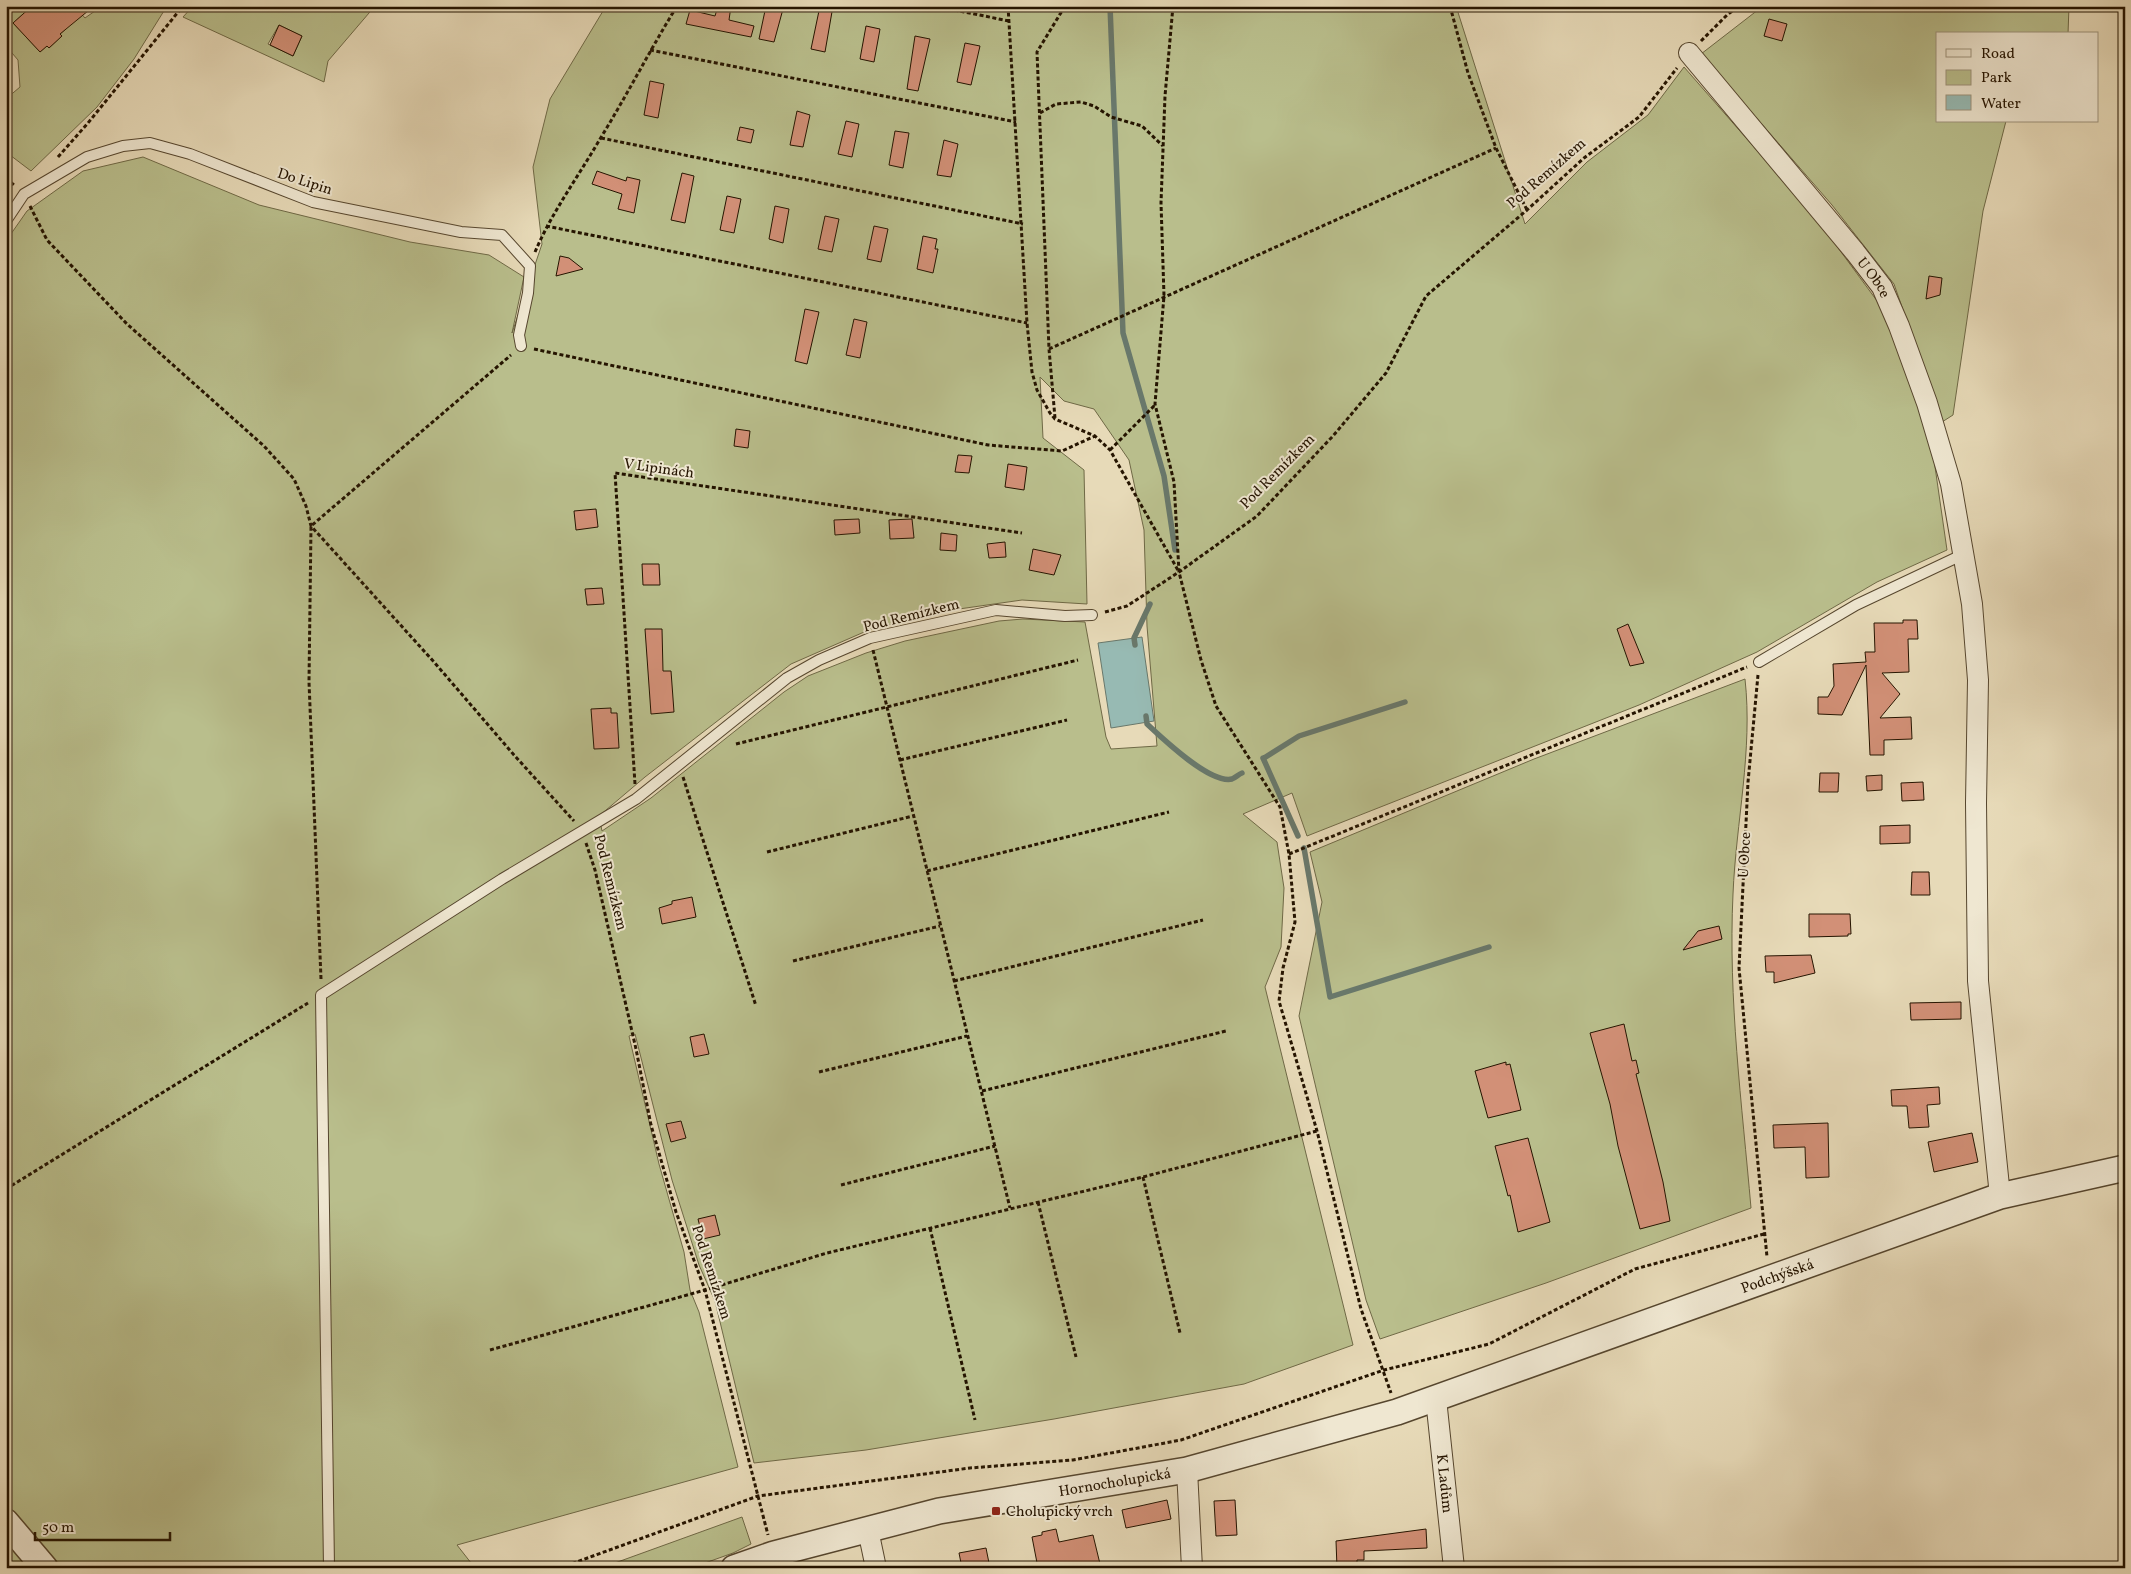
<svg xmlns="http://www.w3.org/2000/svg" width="2131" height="1574" font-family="Vollkorn,serif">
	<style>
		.green { fill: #b9be8c; stroke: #6f6946; fill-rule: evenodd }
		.water { fill: #97bab3; stroke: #69786b }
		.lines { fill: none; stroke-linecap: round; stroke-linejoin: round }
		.stream { stroke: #69786b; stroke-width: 5.5 }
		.building { fill: #d29077; stroke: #251400 }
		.service-casing { stroke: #56462e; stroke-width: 12 }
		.minor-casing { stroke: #56462e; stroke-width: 22 }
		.tertiary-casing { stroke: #56462e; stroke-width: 28 }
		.path { stroke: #251400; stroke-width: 3; stroke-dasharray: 4 2.5; stroke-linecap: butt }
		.service { stroke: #efe7d1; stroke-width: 10 }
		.minor { stroke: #efe7d1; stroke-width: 20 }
		.tertiary { stroke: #efe7d1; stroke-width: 25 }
		.poi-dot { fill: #8f2418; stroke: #efe7d1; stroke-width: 2 }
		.labels { text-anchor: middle; stroke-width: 4; stroke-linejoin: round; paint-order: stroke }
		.street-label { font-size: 15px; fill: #251400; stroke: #efe7d1 }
		.poi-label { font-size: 15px; fill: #251400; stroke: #efe7d1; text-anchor: start }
	</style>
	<rect width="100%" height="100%" fill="#e7dab8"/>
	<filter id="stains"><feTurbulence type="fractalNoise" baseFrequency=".004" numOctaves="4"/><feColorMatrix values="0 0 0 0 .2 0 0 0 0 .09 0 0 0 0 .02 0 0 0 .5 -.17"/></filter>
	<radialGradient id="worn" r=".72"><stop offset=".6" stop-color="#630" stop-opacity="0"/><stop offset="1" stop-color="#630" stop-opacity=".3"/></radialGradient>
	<path class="green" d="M6,6H32L13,23L40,52L47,46L49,48L62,36L60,34L65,30L43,6L76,8L85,18L102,6H167L134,59L97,107L31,171L6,152V109L12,104L7,98L20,87L18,60L6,46Z
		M193,6H375L328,61L324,82L183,17ZM279,25L302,36L293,56L268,44Z
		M606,6H1456L1525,224L1587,162L1648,115L1684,67L1788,186L1833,241L1883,309L1930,432L1947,550L1877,582L1757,652L1639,705L1307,836L1292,793L1243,814L1277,842L1284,888L1281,947L1265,987L1353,1345L1244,1384L1054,1419L866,1450L754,1463L715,1301L699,1265L672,1180L635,1034L629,1036L659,1164L684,1252L690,1290L699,1312L738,1467L457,1545L475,1568H61L6,1503V241L27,211L83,171L143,157L259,205L410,242L489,255L524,277L512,333L542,244L533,167L550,99ZM1040,377L1064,401L1094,409L1129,460L1144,530L1147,626L1157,746L1111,749L1106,737L1085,622L1023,619L999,621L905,641L866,653L808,676L784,692L651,798L602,831L599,816L645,777L791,664L871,629L952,610L1022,600L1087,604L1084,470L1043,438Z
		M1763,6H2069L2068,34H1937V121H2006L1983,211L1953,415L1942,422L1894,284L1832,205L1701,54Z
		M1745,679C1753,750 1736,822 1733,894C1728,999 1742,1104 1751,1208L1546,1283L1380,1339L1366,1300L1299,1016L1322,902L1310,852L1534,759Z
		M742,1517L751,1544L733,1553L691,1568H601Z
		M6,1541L29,1568H6Z"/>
	<path class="water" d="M1142,637L1154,721L1111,728L1098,643Z"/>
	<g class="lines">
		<path class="stream" d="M1110,6L1123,333L1164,476L1175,550
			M1135,645L1134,638L1150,604
			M1146,716L1147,724C1163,739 1210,784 1232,779C1235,778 1239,774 1242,773
			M1263,758L1298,836
			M1264,758L1299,736L1405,702
			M1304,848L1330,997L1489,947"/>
	</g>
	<path class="building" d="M32,6H94L60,34L62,36L49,48L47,46L40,52L13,23Z
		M718,6H731L729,20L754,26L751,37L686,24L690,10L715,16Z
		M766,6L783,9L774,42L759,39Z
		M820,6H833L825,52L811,49Z
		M1769,19L1787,24L1782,41L1764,36Z
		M279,25L302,36L293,56L270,45Z
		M866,26L880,29L874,62L860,59Z
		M915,36L930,39L918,91L907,89Z
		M965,43L980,46L971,85L957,82Z
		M650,81L664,84L658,118L644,115Z
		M797,111L810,115L803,147L790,145Z
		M846,121L859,124L852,157L838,154Z
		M740,127L754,130L751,143L737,140Z
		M895,131L909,133L903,168L889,165Z
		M944,140L958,144L951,177L937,175Z
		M597,171L626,181L627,177L640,180L634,213L618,209L622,194L592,184Z
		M682,173L694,176L685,223L671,220Z
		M727,196L741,199L734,233L720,230Z
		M775,206L789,209L783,243L769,239Z
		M825,216L839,219L832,252L818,249Z
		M874,226L888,229L881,262L867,259Z
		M923,236L937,239L935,249H938L933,273L917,269Z
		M560,256L569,258L583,269L556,276Z
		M1929,276L1942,278L1940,295L1926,299Z
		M805,309L819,312L807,364L795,361Z
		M854,319L867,322L860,358L846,355Z
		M736,429L750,431L748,448L734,446Z
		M958,455L972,456L969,473L955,472Z
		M1008,464L1027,467L1024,490L1005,487Z
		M596,509L598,527L576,530L574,511Z
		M859,519L860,533L835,535L834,520Z
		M912,519L914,538L890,539L889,520Z
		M941,533L957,535L956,551L940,550Z
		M1005,542L1006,557L989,558L987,544Z
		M1033,549L1061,555L1054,575L1029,570Z
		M642,564H659L660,585H643Z
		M602,588L604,604L587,605L585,589Z
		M1903,620H1917L1918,639H1908L1909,672L1882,673L1900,694L1880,718L1911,717L1912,739L1884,740V755H1870L1866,665L1842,715L1818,714V697H1828L1834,686L1833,664L1866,662L1865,652H1875L1874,623H1903Z
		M1628,624L1644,663L1630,666L1617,629Z
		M645,629H662L663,671H671L674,712L651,714Z
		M611,708V713H617L619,748L594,749L591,709Z
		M1820,773H1839L1838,792H1819Z
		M1882,775V790L1867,791L1866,776Z
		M1923,782L1924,800L1902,801L1901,783Z
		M1910,825V843L1880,844V826Z
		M1912,872H1929L1930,895H1911Z
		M692,897L696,917L662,924L659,908L672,904V901Z
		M1809,914H1850L1851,934H1848V936L1809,937Z
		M1719,926L1722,939L1683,950L1698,931Z
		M1811,955L1815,973L1774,983V972H1766L1765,956Z
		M1961,1002V1019L1911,1020L1910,1003Z
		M1624,1024L1632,1061L1636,1060L1639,1073L1636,1074L1663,1182L1670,1221L1640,1229L1618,1146L1610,1104L1590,1033Z
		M704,1034L709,1054L694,1057L690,1037Z
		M1506,1062V1065L1510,1064L1521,1110L1488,1118L1475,1071Z
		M1939,1087L1940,1104L1927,1105L1929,1127L1909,1128L1907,1106H1892L1891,1090Z
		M681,1121L686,1138L671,1142L666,1124Z
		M1828,1123L1829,1177L1806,1178L1805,1147L1774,1148L1773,1125Z
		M1972,1133L1978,1162L1934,1172L1928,1142Z
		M1528,1138L1550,1222L1518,1232L1510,1195L1508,1196L1495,1146Z
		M715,1215L720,1235L703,1239L698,1219Z
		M1167,1500L1171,1519L1126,1528L1122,1510Z
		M1235,1500L1237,1535L1216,1536L1214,1501Z
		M1056,1529L1059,1542L1093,1535L1101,1568L1056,1564L1038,1568L1032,1537L1042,1535V1532Z
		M1426,1529L1427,1548L1364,1551V1560H1357V1568H1337L1336,1541Z
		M986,1548L990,1568H962L959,1553Z"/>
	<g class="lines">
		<g class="service-casing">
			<path id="service" d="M6,221L24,194L87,157L123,146L150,143L190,154L313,202L461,232L502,235L530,266L528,293L519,335L521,346
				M1759,662L1856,605L1964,554
				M329,1568L321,995L502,879L636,799L787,678L819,660L870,638L996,610L1065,616L1092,615"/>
		</g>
		<g class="minor-casing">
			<g id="minor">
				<path id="s1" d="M1689,53L1855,252L1882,287L1899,326L1927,403L1951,484L1972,604L1978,680L1976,803L1978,981L2000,1196"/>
				<path id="s2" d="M1436,1399L1454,1568"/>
				<path d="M1187,1470L1192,1568"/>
				<path d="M868,1530L876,1568"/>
			</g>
		</g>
		<g class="tertiary-casing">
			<g id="tertiary">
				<path d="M6,1522L45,1568"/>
				<path id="s3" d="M734,1568L774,1554L939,1511L1187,1470L1397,1412L2000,1196L2125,1168"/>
			</g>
		</g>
		<path class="path" d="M935,6L1009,21
			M1008,6L1027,323L1032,372L1037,390L1050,413L1055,419L1095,436L1110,450L1179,572
			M1173,6L1165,96L1161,203L1164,296L1155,404L1174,482L1179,572L1201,660L1216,706L1280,807L1289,854L1295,922L1283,968L1279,1001L1317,1131L1361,1309L1391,1393
			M1450,6L1468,73L1496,148L1527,210
			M1701,41L1727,15L1739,6
			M650,50L1016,122
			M1040,113L1056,104L1081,102L1094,106L1111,117L1142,126L1163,146
			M601,138L1023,224
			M58,157L88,123L183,6
			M6,178L15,186
			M30,206L47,240L127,324L264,446L294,479L306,506L311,526L434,662L514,755L574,821
			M546,226L1027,323
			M535,252C552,212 578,177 600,139C627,95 650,50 677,6
			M534,349L988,445L1062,451L1095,436
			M1049,349L1496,148
			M1055,418L1049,349L1037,52L1065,6
			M1110,450L1155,405
			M1105,612L1127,606L1179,572L1257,516L1333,436L1386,373L1426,296L1527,210L1584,158L1639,117L1677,68
			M873,650L1010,1208
			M1758,675L1748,782L1739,968L1767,1257
			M736,744L1078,660
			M900,760L1067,720
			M683,777L756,1006
			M635,784L615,473L1022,533
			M586,843L595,870L636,1049L651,1125L676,1212L705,1290L768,1535
			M767,852L913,816
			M1289,854L1747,667
			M927,871L1169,812
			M793,961L940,926
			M321,979L309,682L311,526L511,355
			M954,981L1203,920
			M819,1072L967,1036
			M982,1091L1226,1031
			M1143,1177L1180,1333
			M841,1185L995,1146
			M6,1189L308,1003
			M1038,1202L1076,1357
			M930,1228L975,1420
			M490,1350L705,1290L827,1253L1143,1177L1317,1131
			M560,1568L758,1496L970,1468L1073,1460L1181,1440L1384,1370L1489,1344L1635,1269L1764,1234"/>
		<use href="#service" class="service"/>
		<use href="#minor" class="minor"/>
		<use href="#tertiary" class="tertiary"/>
	</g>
	<rect class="poi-dot" x="991" y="1506" width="10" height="10" rx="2.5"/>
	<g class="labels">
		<g class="street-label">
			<text transform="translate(1546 173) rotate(-41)" y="5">Pod Remízkem</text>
			<text transform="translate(305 181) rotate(18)" y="5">Do Lipin</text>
			<text dy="5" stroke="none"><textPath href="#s1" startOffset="291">U Obce</textPath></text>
			<text transform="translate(659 468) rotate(8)" y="5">V Lipinách</text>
			<text transform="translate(1277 471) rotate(-45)" y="5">Pod Remízkem</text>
			<text transform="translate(911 615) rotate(-14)" y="5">Pod Remízkem</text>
			<text transform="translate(1744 855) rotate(-87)" y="5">U Obce</text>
			<text transform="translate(611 882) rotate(76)" y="5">Pod Remízkem</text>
			<text transform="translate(712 1272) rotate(72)" y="5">Pod Remízkem</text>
			<text dy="5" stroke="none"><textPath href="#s3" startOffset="1086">Podchýšská</textPath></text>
			<text dy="5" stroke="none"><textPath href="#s3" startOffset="391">Hornocholupická</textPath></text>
			<text dy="5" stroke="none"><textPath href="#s2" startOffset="85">K Ladům</textPath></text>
		</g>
		<g class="poi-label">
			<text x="1006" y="1516">Cholupický vrch</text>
		</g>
	</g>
	<rect width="2131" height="1574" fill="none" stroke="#e7dab8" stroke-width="25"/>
	<rect x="8" y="8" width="2116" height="1559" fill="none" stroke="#251400" stroke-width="2.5"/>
	<rect x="12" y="12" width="2106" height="1549" fill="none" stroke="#251400"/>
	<rect x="1936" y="32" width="162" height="90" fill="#efe7d1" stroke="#9e937d"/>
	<rect x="1946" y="49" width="25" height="8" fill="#efe7d1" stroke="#9e937d"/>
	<text x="1981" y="58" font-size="15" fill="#251400">Road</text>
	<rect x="1946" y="70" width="25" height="15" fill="#b9be8c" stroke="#9e937d"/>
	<text x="1981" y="82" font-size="15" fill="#251400">Park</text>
	<rect x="1946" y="95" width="25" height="15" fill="#97bab3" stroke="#9e937d"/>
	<text x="1981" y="108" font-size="15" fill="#251400">Water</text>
	<path d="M35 1532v8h135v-8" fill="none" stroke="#251400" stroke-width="2.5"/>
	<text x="42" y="1532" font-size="15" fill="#251400" stroke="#efe7d1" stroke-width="4" paint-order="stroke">50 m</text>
	<rect width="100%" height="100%" filter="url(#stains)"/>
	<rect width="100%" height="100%" fill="url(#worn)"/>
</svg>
